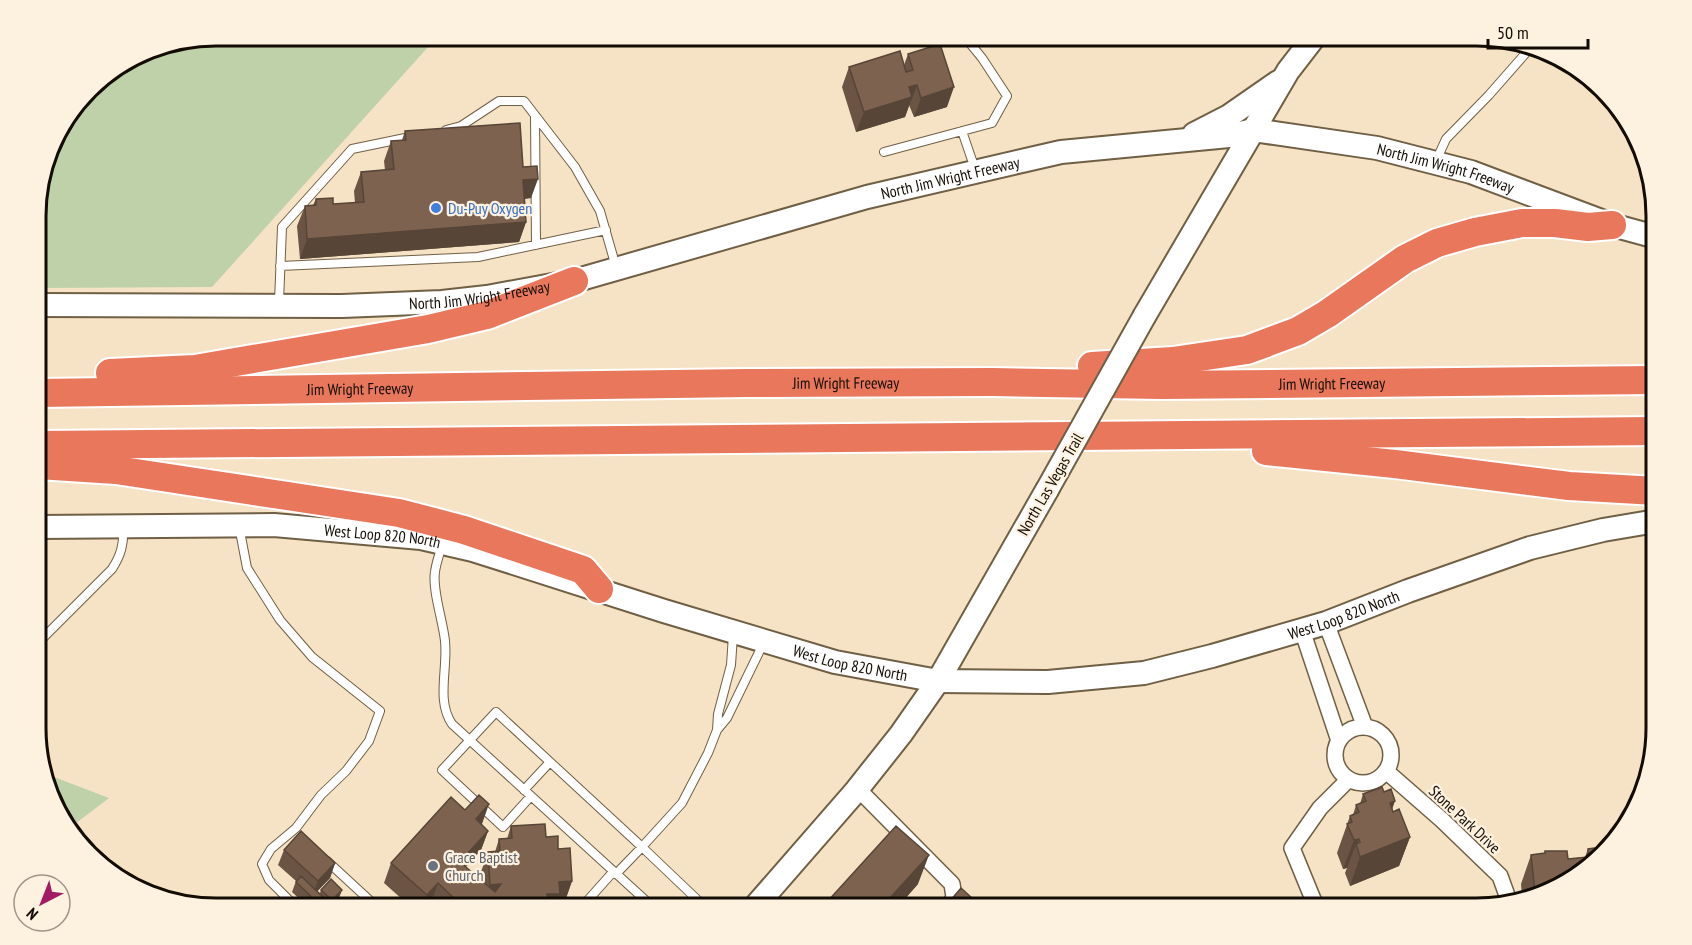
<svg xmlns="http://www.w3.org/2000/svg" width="1692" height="945" font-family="'PT Sans Narrow',sans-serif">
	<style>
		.green { fill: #bed1a9 }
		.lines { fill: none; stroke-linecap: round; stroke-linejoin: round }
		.lane-casing { stroke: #6f5f45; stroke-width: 10 }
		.street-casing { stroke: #6f5f45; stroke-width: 18 }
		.secondary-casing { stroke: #6f5f45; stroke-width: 26 }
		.highway-casing { stroke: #fff; stroke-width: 32 }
		.lane { stroke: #fff; stroke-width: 8 }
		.street { stroke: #fff; stroke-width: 15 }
		.secondary { stroke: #fff; stroke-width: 22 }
		.highway { stroke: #e8775c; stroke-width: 28 }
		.secondary-bridge-casing { stroke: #6f5f45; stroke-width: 26; stroke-linecap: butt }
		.secondary-bridge { stroke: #fff; stroke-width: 22 }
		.wall { fill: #6b5444 }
		.shaded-wall { fill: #574537 }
		.building { fill: #7c624f; stroke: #574537; stroke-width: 1.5 }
		.shop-dot { fill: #3f7fe0; stroke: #fdf1df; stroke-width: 2 }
		.worship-dot { fill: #6b7280; stroke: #fdf1df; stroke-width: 2 }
		.labels { text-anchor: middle; stroke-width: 4.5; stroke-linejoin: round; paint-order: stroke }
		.street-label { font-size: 16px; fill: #130c04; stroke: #fdf1df }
		.shop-label { font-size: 16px; fill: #366cbe; stroke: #fdf1df; text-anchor: start }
		.worship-label { font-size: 16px; fill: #5b616d; stroke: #fdf1df; text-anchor: start }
		.rim { fill: none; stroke: #130c04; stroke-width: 3 }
	</style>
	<rect width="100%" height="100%" fill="#f6e3c5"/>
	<path class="green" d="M217,36H438L212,287L38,288V194L55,137L97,81L148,50Z
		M46,774L109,798L67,830Z"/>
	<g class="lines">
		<g class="lane-casing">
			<path id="lane" d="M535,116L536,245
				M446,130L461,126L499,101H524L575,167L600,211L616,267
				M962,131L975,169
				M884,152L992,123L1007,96L982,58L964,36
				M1436,161L1446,139L1489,95L1525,54V49
				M280,266L478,257L606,230
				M279,302L282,227L352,149L410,137
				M239,526L247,568L280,620L312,657L380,711L369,741L346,771L321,795L296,828L271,849L262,864L269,880L298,909
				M442,544C440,553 436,563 435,572C432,590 443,621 445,641C448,669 436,701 452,724L531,796
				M38,643L112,569C121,555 124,544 123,528
				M717,730L727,718L764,642
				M524,790L550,762
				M327,861L379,909
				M616,874L642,847L706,908L705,909
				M580,909L613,872
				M655,909L531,796L503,827L442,770L496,712L642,847L682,803L708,753L717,730L718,714L731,665L733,635"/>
		</g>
		<g class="street-casing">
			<path id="street" d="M1326,623L1365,727
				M1302,630L1339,741
				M1335 755a28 28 0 1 1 56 0a28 28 0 1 1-56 0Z
				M1386,771L1442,820L1500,876L1509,901
				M857,788L952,884L954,897L948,909
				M1317,909L1292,848L1320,808L1349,779"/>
		</g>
		<g class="secondary-casing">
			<g id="secondary">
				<path d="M1194,134L1229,116L1278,82"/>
				<path id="s1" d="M38,305L342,306L442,302L487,297L574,281L867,197L1026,160L1061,152L1229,136L1253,130L1377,148L1471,172L1612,225L1656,237"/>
				<path d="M1145,315L1288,71L1315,36"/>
				<path id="s2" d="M38,527L274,525L421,538L473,550L664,611L835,662L938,681L1048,682L1144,673L1212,656L1326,623L1408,591L1530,548L1603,530L1656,521"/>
				<path d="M753,909L855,792L901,734L938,681L1047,490"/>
			</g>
		</g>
		<g class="highway-casing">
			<g id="highway">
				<path d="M1092,366L1173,361L1247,350L1298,331L1327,314L1405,259L1437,243L1475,232L1522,223H1555L1588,227L1612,225"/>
				<path d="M110,373L195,369L428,329L487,315L574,281"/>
				<path id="s3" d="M38,393L747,383L992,382L1161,385L1656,380"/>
				<path d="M38,445L1656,431"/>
				<path d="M1266,451L1395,464L1569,486L1656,491"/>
				<path d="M38,465L116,470L399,513L464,530L583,570L599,589"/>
			</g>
		</g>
		<use href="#lane" class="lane"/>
		<use href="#street" class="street"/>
		<use href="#secondary" class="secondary"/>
		<use href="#highway" class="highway"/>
		<g class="secondary-bridge-casing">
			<path id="secondary-bridge" d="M1047,490L1145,315"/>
		</g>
		<use href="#secondary-bridge" class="secondary-bridge"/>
	</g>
	<path class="wall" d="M908,54L947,107L914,117L909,105L905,117L856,132L842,87L849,67L904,65Z
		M405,131L523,167L531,198L525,199L526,222L519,242L300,259L297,226L305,206L313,205L316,199L333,204L355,203L354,191L361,172L385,170L384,161L391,141L402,140Z
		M1363,794L1392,810L1410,837L1399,866L1350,886L1345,873L1347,868L1343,869L1337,853L1350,816L1353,815L1356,805L1360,804Z
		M482,825L488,831L481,850L466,867L481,881V872L488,852H495L499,839H507L511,826L546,837L558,849L572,881L565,901H557L554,909H437L431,903L425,909H413L384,883L391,863Z
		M1602,846H1606L1575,879L1522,897L1521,884L1531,855L1544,854L1545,851L1568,859L1585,857L1588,849L1601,848Z
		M284,850L335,863L330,878L317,891L320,893L321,890H342L338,900L329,909H326L322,905L320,909H310L292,892L296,881L278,865Z
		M918,884L896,909H824L827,902Z"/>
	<path class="shaded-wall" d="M917,85L905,117L856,132L864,112L909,87Z
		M954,87L947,107L914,117L921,98Z
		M538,179L531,198L516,199L523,180Z
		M526,222L519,242L300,259L307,239Z
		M1395,801L1385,830L1390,803Z
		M489,804L482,824L468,839L476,819Z
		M488,831L481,850L453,881L460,862Z
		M1410,837L1399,866L1350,886L1360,857Z
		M1359,839L1356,846V844L1347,868L1343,869L1354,840Z
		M929,855L918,884L896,909H880Z
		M335,863L330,878L312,897L318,881Z
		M572,881L565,901H557L554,909H522L547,894L559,882Z
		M438,883L431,903L425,909H422L427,895Z
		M501,884L494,904H483L490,885Z
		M342,890L338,900L328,909L332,900Z
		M324,898L321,908L320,909H317L319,904Z
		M513,898H515L511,909L507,904Z
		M972,898L968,909H963Z"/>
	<path class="building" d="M940,44L954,87L921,98L917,85L909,87L912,97L864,112L849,67L900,51L906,72L913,70L908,54Z
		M520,123L523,167L537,166L538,179L523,180L526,222L307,239L305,206L316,205V199L333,198V204L364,202L361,172L394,169L391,141L406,140L405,131Z
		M1382,787L1384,792L1391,789L1395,801L1390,803L1393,812L1399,809L1410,837L1360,857L1356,844L1360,842L1359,839L1354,840L1347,824L1352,822L1350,816L1359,812L1356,805L1366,801L1363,794Z
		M479,795L489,804L476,819L488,831L460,862L495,892L501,884L490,885L488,852L500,851L499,839L512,838L511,826L545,824L546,837L558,836V849L570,848L572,881L559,882L560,894H547L548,908L516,909L515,898H513L507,904L513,909H452L458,902L438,883L427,895L391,863L451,797L465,810Z
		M896,826L929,855L880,909H835L827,902Z
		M301,831L335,863L318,881L284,850Z
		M1602,846H1606L1575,879L1535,892L1531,855L1545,853V851H1567L1568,859L1588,857V849L1602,847Z
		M301,876L324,898L319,904L296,882Z
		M331,879L342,890L332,900L321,890Z
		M961,888L972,898L963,909H943Z"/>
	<circle class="shop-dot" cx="436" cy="208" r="6"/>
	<circle class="worship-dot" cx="433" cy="866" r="6"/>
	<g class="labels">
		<g class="street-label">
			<text dy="6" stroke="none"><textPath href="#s1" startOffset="1432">North Jim Wright Freeway</textPath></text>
			<text dy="6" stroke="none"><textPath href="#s1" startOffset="928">North Jim Wright Freeway</textPath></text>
			<text dy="6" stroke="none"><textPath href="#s1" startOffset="442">North Jim Wright Freeway</textPath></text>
			<text dy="6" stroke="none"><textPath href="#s3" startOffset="808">Jim Wright Freeway</textPath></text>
			<text dy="6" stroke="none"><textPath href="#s3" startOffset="1294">Jim Wright Freeway</textPath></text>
			<text dy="6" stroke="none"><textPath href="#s3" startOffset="322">Jim Wright Freeway</textPath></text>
			<text transform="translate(1050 484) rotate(-60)" y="6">North Las Vegas Trail</text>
			<text dy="6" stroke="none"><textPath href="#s2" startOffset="345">West Loop 820 North</textPath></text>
			<text dy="6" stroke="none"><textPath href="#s2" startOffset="1335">West Loop 820 North</textPath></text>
			<text dy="6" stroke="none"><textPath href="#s2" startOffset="831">West Loop 820 North</textPath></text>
			<text transform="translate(1465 819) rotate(43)" y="6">Stone Park Drive</text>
		</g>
		<g class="shop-label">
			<text x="448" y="214">Du-Puy Oxygen</text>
		</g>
		<g class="worship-label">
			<text x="445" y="863">Grace Baptist<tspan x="445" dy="18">Church</tspan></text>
		</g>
	</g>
	<path d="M0 0H1692V945H0ZM216 46H1476A170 170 0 0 1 1646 216V728A170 170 0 0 1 1476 898H216A170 170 0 0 1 46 728V216A170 170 0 0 1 216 46Z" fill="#fdf1df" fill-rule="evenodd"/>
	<path class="rim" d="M216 46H1476A170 170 0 0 1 1646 216V728A170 170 0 0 1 1476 898H216A170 170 0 0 1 46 728V216A170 170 0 0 1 216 46Z"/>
	<g transform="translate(42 903) rotate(222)"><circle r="28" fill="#fdf1df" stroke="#9f9587" stroke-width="1.5"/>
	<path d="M0-4.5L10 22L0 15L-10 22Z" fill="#a41b65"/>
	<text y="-9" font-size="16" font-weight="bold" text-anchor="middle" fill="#130c04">N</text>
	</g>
	<path d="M1488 39v9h100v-9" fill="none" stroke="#130c04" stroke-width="3"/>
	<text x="1497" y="39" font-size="18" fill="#130c04" stroke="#fdf1df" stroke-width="4.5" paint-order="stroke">50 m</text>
</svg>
